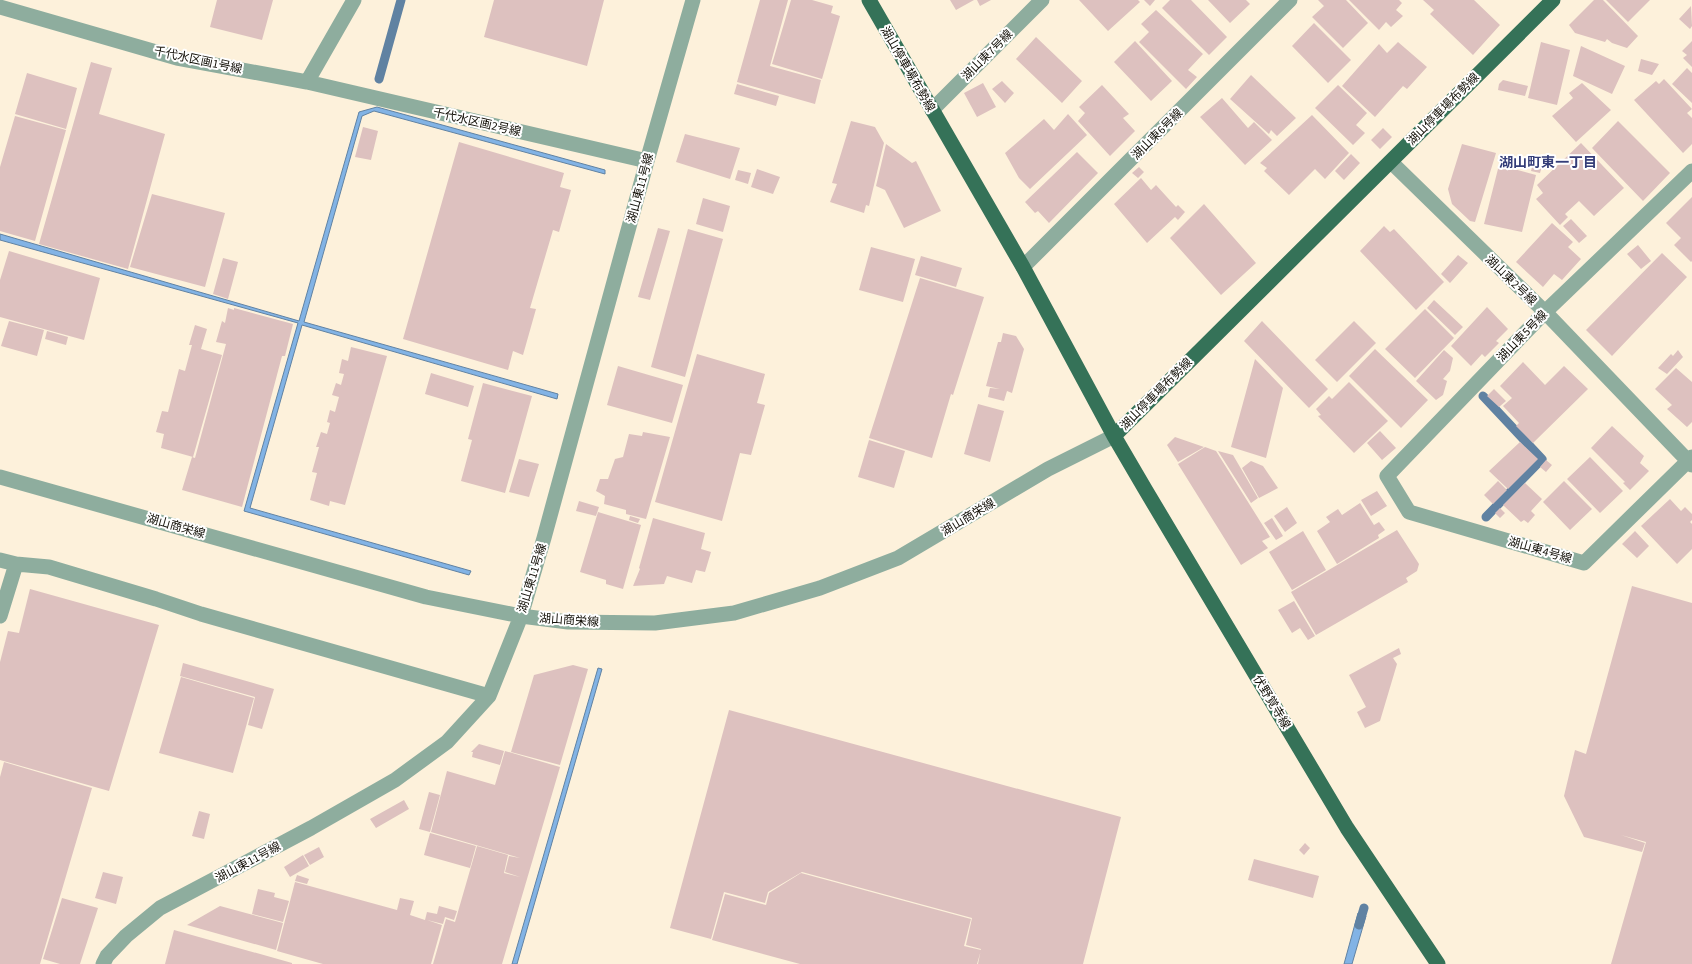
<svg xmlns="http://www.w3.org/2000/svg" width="1692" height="964" font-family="'Source Sans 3','Noto Sans JP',sans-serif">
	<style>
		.water { fill: #82b3e5; stroke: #6082a2 }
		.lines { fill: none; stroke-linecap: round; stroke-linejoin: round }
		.stream { stroke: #6082a2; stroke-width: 9 }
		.building { fill: #ddc1bf }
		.minor { stroke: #8ead9e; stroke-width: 15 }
		.major { stroke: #357258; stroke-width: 15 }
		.labels { text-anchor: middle; stroke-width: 4; stroke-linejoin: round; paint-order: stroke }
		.street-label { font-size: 12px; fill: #110e06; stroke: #fff }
		.neighbourhood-label { font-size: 14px; font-weight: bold; fill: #343d78; stroke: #fff }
	</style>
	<rect width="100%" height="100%" fill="#fdf1db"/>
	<path class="water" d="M377,107L605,170V174L374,111L362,116L304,322L558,394L557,399L302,325L250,508L471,571L469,575L244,511L298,323L0,240V234L299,321L359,112Z
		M598,668L602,669L517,964H512Z
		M1358,913L1366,916L1352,964H1344Z"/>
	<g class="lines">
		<path class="stream" d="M379,79L401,0
			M1483,396L1542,459L1486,517
			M1359,925L1364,908"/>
	</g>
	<path class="building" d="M217,0H273L262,40L210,27Z
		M494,0H604L587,66L484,37Z
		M760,0H788L770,66L821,80L815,104L737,82Z
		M791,0H812L833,6L831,13L840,16L822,79L772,64Z
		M950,0H974L956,10Z
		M977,0H991L980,6Z
		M1079,0H1138L1140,2L1108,31Z
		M1144,0H1155L1150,6Z
		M1170,0H1191L1227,37L1209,55L1162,8Z
		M1208,0H1246L1250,4L1230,23Z
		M1318,0H1346L1368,23L1343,48L1312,17L1324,6Z
		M1349,0H1399L1402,3L1396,10L1403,16L1391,27L1386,22L1379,30Z
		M1423,0H1474L1500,25L1473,55L1430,14L1434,10Z
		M1594,0H1603L1638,36L1627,48L1612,43L1607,39L1605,42L1575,33L1569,25Z
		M1606,0H1650L1628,22Z
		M1691,6L1692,26L1690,29L1679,19Z
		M1156,10L1203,54L1188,70L1197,77L1186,89L1139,42L1149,32L1141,24Z
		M1314,23L1351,60L1328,83L1292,46Z
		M1036,37L1082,81L1062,103L1016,59Z
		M1135,41L1172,81L1151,101L1114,62Z
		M1692,41V67L1683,58L1687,55L1682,51Z
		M1398,42L1427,67L1407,89L1403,86L1375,117L1342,86L1379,44L1387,53Z
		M1541,42L1570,50L1557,105L1528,98Z
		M1581,46L1625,66L1612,94L1573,76Z
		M1641,59L1659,64L1652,75L1638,71Z
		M91,62L112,68L99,114L165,134L128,269L39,244Z
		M1687,68L1692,73V103L1672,84Z
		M27,73L77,88L66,129L15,114Z
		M1251,75L1296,118L1277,136L1271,130L1269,134L1230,99Z
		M1664,79L1692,109L1687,113L1692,118V144L1683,153L1634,100L1656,81L1659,84Z
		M1503,80L1528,86L1525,96L1498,90L1499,84Z
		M1002,81L1014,93L1005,103L992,89Z
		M983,83L996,107L977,117L964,93Z
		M1582,83L1611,110L1576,142L1552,116L1573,98L1569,93Z
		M737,84L779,96L776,106L734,94Z
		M1102,85L1129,114L1123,118L1135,131L1110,156L1078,121L1085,113L1079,107Z
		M1338,85L1367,113L1356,125L1365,133L1353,145L1315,108Z
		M1222,98L1248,128L1254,122L1272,140L1245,165L1200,117Z
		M1068,114L1087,135L1030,189L1019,178L1005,153L1044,119L1054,130Z
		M1312,115L1349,153L1325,179L1315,169L1289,195L1264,171L1267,168L1260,163Z
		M15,116L66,130L35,241L0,231V167Z
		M851,121L875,127L884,143L869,206L866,205L864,213L830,202L837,184L832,183Z
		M1618,121L1670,173L1643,201L1592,148Z
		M363,127L378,131L371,160L355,157Z
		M1383,128L1392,137L1380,149L1371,140Z
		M685,134L740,148L730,179L676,162Z
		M459,142L564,173L560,187L571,190L559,232L553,230L530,308L536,309L523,355L513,351L508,370L403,339Z
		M1581,143L1624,188L1594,216L1579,201L1565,214L1568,217L1560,225L1536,199L1543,193L1537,185Z
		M886,144L912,163L916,161L941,211L904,228L885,190L876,186Z
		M1462,144L1496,153L1475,222L1470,221L1452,204L1448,189Z
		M1077,152L1098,173L1049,223L1038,211L1035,213L1025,202Z
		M1351,154L1360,163L1344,180L1335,171Z
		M1533,164L1542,166L1540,173L1531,171Z
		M1499,165L1536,175L1522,232L1484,224Z
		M1139,167L1144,172L1138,178L1132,173Z
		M757,169L780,177L773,194L751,187Z
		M738,170L751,173L748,184L735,180Z
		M1141,178L1151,190L1156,185L1176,207L1178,205L1185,212L1178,220L1175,217L1147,243L1114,204Z
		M152,194L225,213L205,287L130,267Z
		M1692,197V261L1691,262L1674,245L1681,238L1666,223Z
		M703,198L730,206L723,232L696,224Z
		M1204,204L1256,263L1221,295L1170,238Z
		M1571,219L1587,236L1579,243L1563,226Z
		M1552,223L1573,242L1568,247L1581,259L1562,280L1554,274L1543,287L1516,262Z
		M1384,226L1390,232L1394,229L1444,282L1416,310L1360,251Z
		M658,228L670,231L650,300L638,297Z
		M688,229L723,239L685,377L651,367Z
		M1638,245L1651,261L1641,269L1627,254Z
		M871,247L915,259L903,302L859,290Z
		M9,251L100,278L84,340L0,317V280Z
		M1662,253L1687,277L1612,356L1586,330Z
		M1458,255L1468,263L1450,283L1441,274Z
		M921,256L962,268L956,287L915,275Z
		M223,258L238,262L228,299L213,294Z
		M920,278L984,297L953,395L951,394L932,458L869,438Z
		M1434,300L1463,327L1455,335L1427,308Z
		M1487,307L1508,329L1496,341L1499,343L1485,357L1482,354L1471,366L1451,346Z
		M228,308L234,310V308L293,324L285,356H282L242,507L182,490L192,457L195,458L226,344L216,342L222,321L225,323Z
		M1425,309L1454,338L1415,378L1385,349Z
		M9,321L44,330L37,356L1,346Z
		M1262,321L1328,389L1309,408L1244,341Z
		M1354,321L1376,343L1337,382L1315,360Z
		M195,325L207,329L201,349L222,355L193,457L161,448L164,434L156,432L162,411L168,412L179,369L185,371L192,345H189Z
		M47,331L68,337L66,345L45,339Z
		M1003,333L1016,336L1024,349L1012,393L1007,391L1004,401L988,397L990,388L1000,389L986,386L998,342H1001Z
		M351,347L387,356L345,505L330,501L329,506L310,500L317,473L312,472L319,447H316L321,432L327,434L330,423L327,422L330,410L335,412L339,397L332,395L336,383L341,385L344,374L339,373L342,359L348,361Z
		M1375,349L1428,400L1401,428L1349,376Z
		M1444,350L1453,358L1450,371L1443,379L1447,381L1443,395L1436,400L1416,381Z
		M1678,350L1683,357L1667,374L1658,368L1671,354L1673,356Z
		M697,354L765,374L757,403L765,405L751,455L740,453L722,521L655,502Z
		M1255,359L1283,388L1266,458L1231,447Z
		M1523,362L1545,385L1564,366L1588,389L1533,443L1516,426L1519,423L1503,406L1512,398L1500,386Z
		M618,366L683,385L672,423L607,405Z
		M1676,368L1692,382V422L1687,427L1667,409L1672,405L1655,389Z
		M431,373L474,386L468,407L425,394Z
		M1349,382L1388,421L1354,453L1318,416L1321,415L1316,409L1329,396L1332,399Z
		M483,383L532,396L505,493L461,481L472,440L468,439Z
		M1494,389L1506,401L1499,407L1487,396Z
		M978,404L1004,411L990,462L964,454Z
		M1612,426L1644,456L1640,463L1649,471L1630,490L1623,483L1625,482L1591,448Z
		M1380,431L1396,448L1382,460L1367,443Z
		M643,432L670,437L646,519L626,514V510L604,504L605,496L596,491L600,479H608L615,459L623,457L629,434L642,436Z
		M1175,437L1204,447L1178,462L1167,445Z
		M869,440L905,451L894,488L858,477Z
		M1520,442L1538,459L1508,489L1489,471Z
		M1205,447L1216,451L1270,537L1262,541L1268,548L1241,565L1178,464Z
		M1218,451L1233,455L1258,498L1251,503Z
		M1590,457L1623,491L1600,513L1567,479Z
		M519,459L539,464L529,497L509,492Z
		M1546,460L1552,465L1546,472L1540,467Z
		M1251,461L1263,466L1278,488L1259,498L1242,468Z
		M1498,481L1507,490L1493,504L1484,495Z
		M1564,481L1592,509L1570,530L1543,502Z
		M1525,483L1542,499L1531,511L1535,515L1528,523L1524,520L1521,522L1503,505Z
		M1377,491L1387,506L1371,516L1361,500Z
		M1670,499L1681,511L1685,507L1692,514V520L1690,522L1692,524V549L1677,564L1641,526Z
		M579,501L599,507L596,516L576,511Z
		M1360,503L1374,525L1379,522L1385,530L1378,535L1379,538L1337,564L1317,531L1330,522L1326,517L1338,509L1342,515Z
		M1287,507L1297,523L1285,532L1274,516Z
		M1500,508L1505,513L1500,518L1495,513Z
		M598,512L641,525L623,589L606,584V580L580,572Z
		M630,516L640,519L638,523L629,520Z
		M653,518L705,533L701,549L711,552L705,572L696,570L692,583L667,576L664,584L633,586L640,569L639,568Z
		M1272,518L1283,536L1276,540L1264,523Z
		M1397,530L1419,564L1417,571L1406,578L1408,582L1316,635L1291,592Z
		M1303,531L1326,570L1292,590L1269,552Z
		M1635,531L1649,546L1637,558L1622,544Z
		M1632,586L1692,603V964H1611L1646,842L1621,835L1645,843L1642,852L1584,837L1564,796L1575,750L1586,754Z
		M30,589L159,625L109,791L0,760V662L8,631L19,633Z
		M1294,601L1315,636L1308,640L1300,628L1292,633L1278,610Z
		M1399,648L1401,654L1393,658L1397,664L1380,721L1365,728L1357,712L1366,707L1349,675Z
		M183,663L274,689L262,729L248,725L255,697L180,676Z
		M573,665L588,669L560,765L511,752L534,675Z
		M181,677L254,698L233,773L159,753Z
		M729,710L1121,817L1083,964H978L981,949L966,945L972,918L802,872L768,892L765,903L724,892L711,939L670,928Z
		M479,744L504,751L500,765L472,757L473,752H471Z
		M505,751L560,767L502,964H433L446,919L455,922L477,846L508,855L504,873L520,877L505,872L509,856L520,858L431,832L447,771L495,785Z
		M4,762L92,788L40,964H0V777Z
		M429,792L440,795L430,832L419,829Z
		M404,800L409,809L376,828L370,819Z
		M199,811L210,814L204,839L192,836Z
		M430,833L476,846L470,868L424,855Z
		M1305,843L1310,848L1304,855L1299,850Z
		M319,847L324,857L310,865L304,855Z
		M303,855L309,866L290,877L284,867Z
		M1254,859L1319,876L1313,898L1248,880Z
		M103,872L123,877L116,904L95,898Z
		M801,873L971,919L964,946L981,950L977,964H800L712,940L725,894L766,905L769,893Z
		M297,875L309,879L307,884L295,881Z
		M295,882L397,910L400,898L414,901L410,915L425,920L427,912L437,914L439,906L457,911L454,920L445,917L443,924L427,920L442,925L431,964H323L277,951Z
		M258,889L275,893L274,897L289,901L283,922L252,914Z
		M62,898L98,908L80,964H60L43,959Z
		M220,906L283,923L276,950L187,925Z
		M174,930L292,963V964H165Z"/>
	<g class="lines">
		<path class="minor" d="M0,7L177,58L307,82L354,0
			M307,82L647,161
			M932,110L1042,0
			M1391,162L1545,312L1692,465
			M1692,171L1545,312L1387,476L1409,512L1584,563L1692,457
			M1023,267L1290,0
			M0,477L426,597L521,616L568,622L655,623L734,613L820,588L898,558L1048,469L1114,436
			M0,560L16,564L49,567L156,599L201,614L489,696
			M0,616L16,564
			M103,964L107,956L126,936L160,908L311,828L395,780L447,742L489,696L521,616L544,538L647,161L693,0"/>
		<path class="major" d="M869,0L1023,267L1114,436L1145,489L1347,828L1438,964
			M1114,436L1553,0"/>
	</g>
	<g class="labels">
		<g class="street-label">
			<text transform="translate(987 55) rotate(-45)" y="4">湖山東7号線</text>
			<text transform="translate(198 60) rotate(12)" y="4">千代水区画1号線</text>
			<text transform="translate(908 69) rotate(60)" y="4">湖山停車場布勢線</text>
			<text transform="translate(1443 109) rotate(-45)" y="4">湖山停車場布勢線</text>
			<text transform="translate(477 122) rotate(13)" y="4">千代水区画2号線</text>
			<text transform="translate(1157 134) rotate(-45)" y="4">湖山東6号線</text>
			<text transform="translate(640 188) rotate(-75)" y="4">湖山東11号線</text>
			<text transform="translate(1511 280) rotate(44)" y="4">湖山東2号線</text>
			<text transform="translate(1522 336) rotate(-46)" y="4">湖山東5号線</text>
			<text transform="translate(1156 394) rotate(-45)" y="4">湖山停車場布勢線</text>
			<text transform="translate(968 517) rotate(-31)" y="4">湖山商栄線</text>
			<text transform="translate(176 526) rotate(16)" y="4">湖山商栄線</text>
			<text transform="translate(1540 550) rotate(16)" y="4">湖山東4号線</text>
			<text transform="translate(532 578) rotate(-73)" y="4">湖山東11号線</text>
			<text transform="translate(569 620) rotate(4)" y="4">湖山商栄線</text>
			<text transform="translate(1272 702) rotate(59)" y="4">伏野覚寺線</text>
			<text transform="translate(248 862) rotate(-28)" y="4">湖山東11号線</text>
		</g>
		<g class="neighbourhood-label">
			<text x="1548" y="167">湖山町東一丁目</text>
		</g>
	</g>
</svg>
